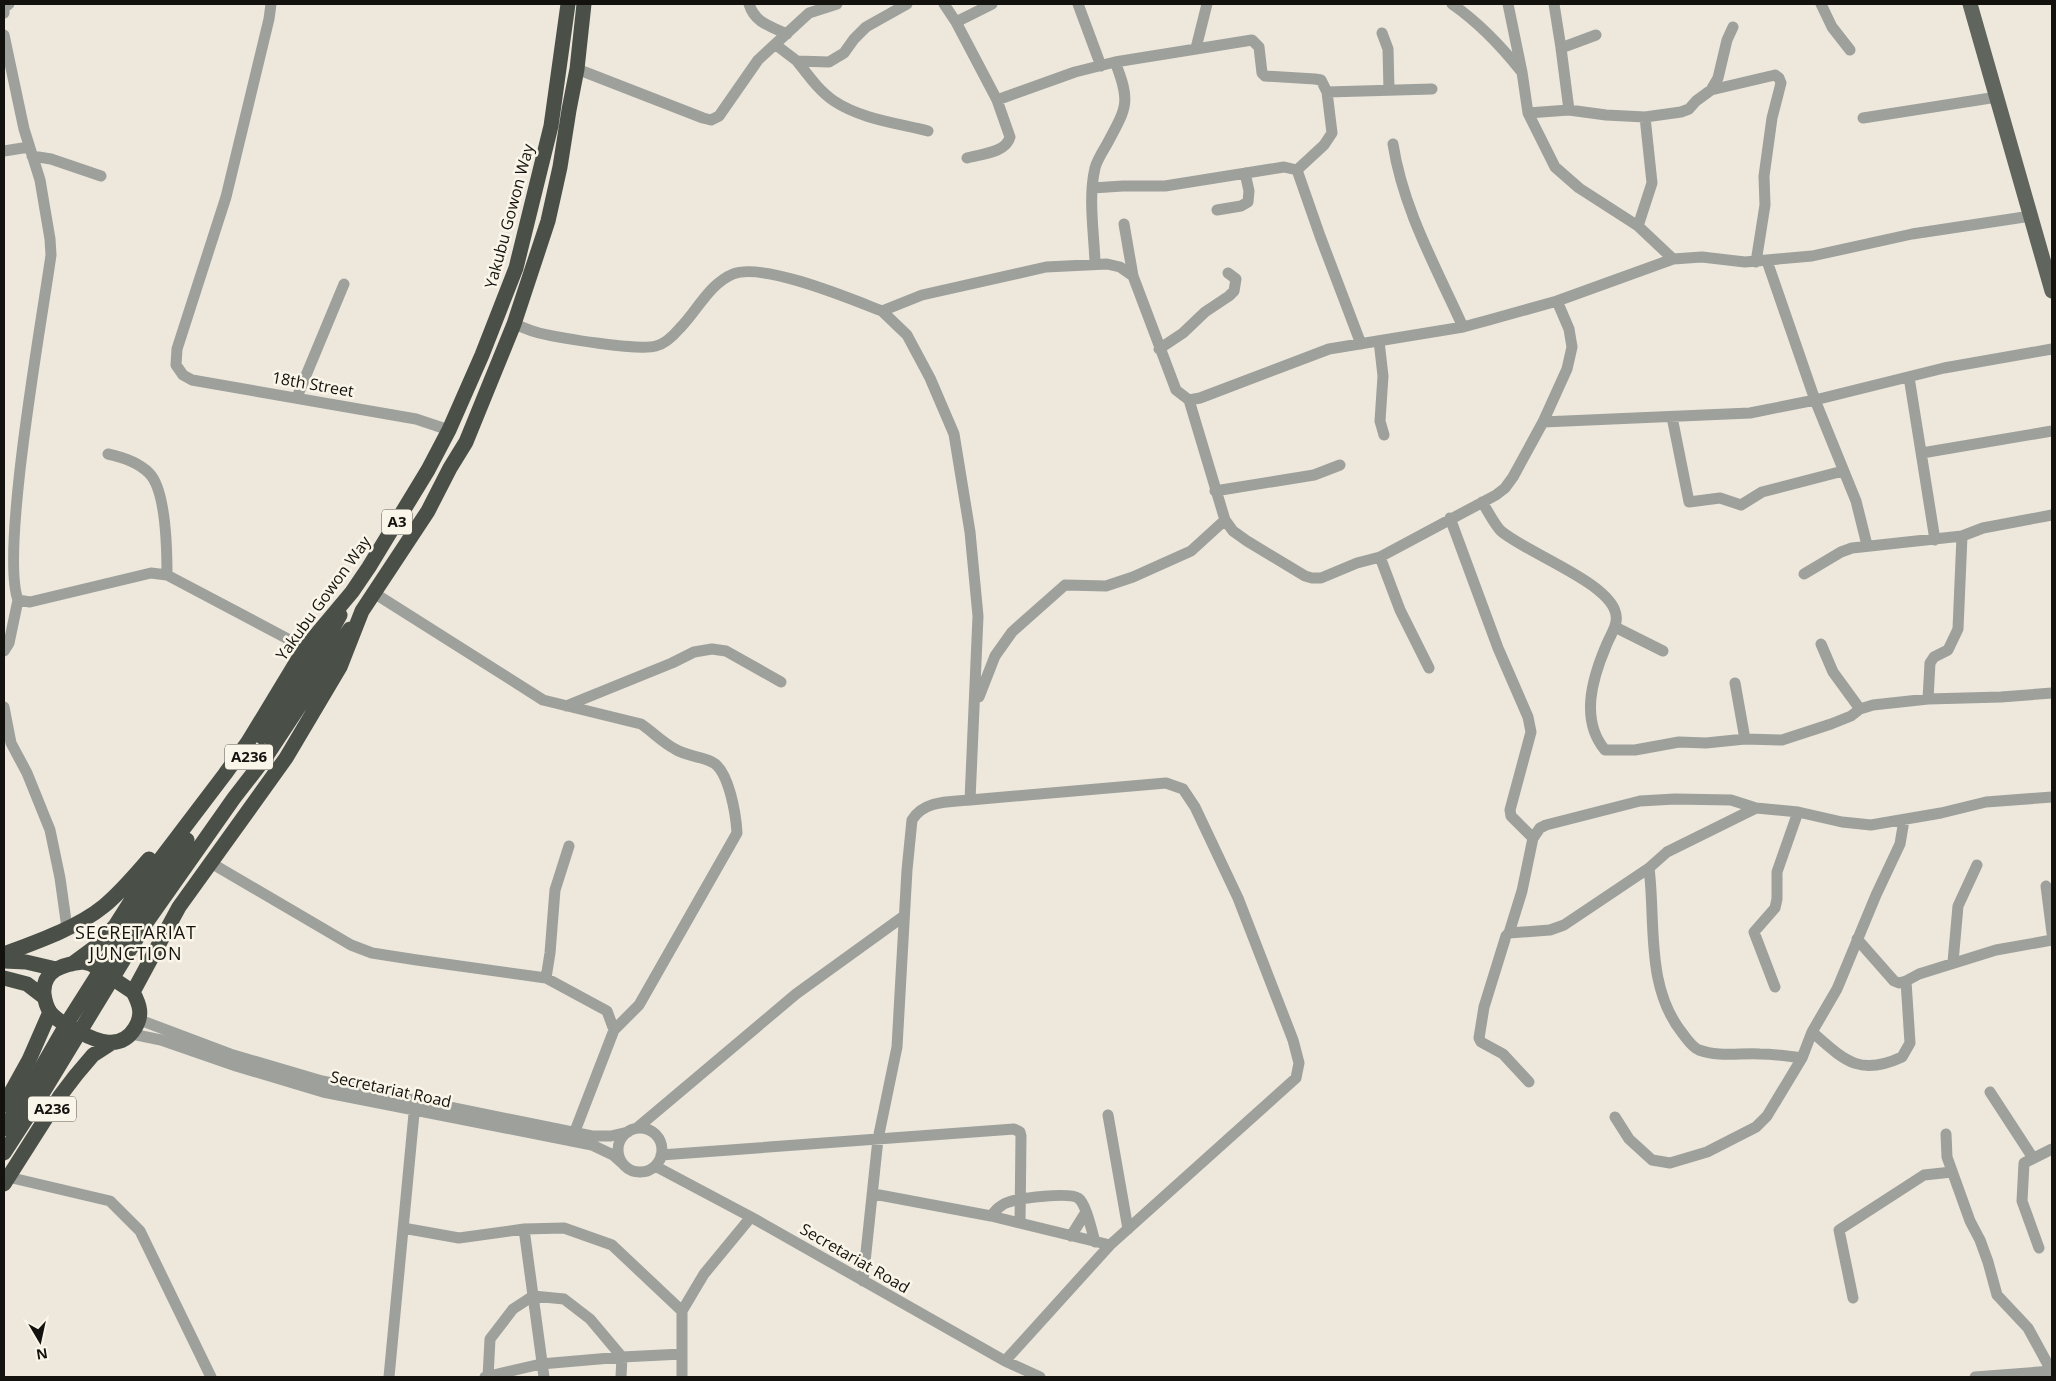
<svg xmlns="http://www.w3.org/2000/svg" width="2056" height="1381" font-family="'Open Sans',sans-serif">
	<style>
		.lines { fill: none; stroke-linecap: round; stroke-linejoin: round }
		.minor { stroke: #9da09b; stroke-width: 11 }
		.major { stroke: #60655d; stroke-width: 15 }
		.highway { stroke: #4a5047; stroke-width: 15 }
		.highway-bridge { stroke: #4a5047; stroke-width: 15 }
		.labels { text-anchor: middle; stroke-width: 5; stroke-linejoin: round; paint-order: stroke }
		.shield { fill: #faf5e9; stroke: #595650; stroke-width: 1 }
		.shield-label { font-size: 15px; font-weight: bold; fill: #14120e }
		.street-label { font-size: 16px; fill: #14120e; stroke: #faf5e9 }
		.neighbourhood-label { font-size: 18px; letter-spacing: 1px; fill: #14120e; stroke: #faf5e9 }
	</style>
	<rect width="100%" height="100%" fill="#ede7dc"/>
	<g class="lines">
		<path class="minor" d="M271,4L269,19L226,197L177,349L176,365L183,375L192,380L416,419L449,430
			M749,4C755,23 770,26 787,34
			M944,4L956,22L997,100L1075,72L1115,62L1252,40L1259,47L1262,73L1265,76L1315,79L1321,80L1327,92L1432,89
			M1078,4L1101,66
			M1452,4C1478,22 1501,46 1521,71
			M1508,4L1522,72L1528,113L1555,167L1579,188L1638,226L1673,259
			M1554,4L1561,48L1596,35
			M1821,4L1832,27L1850,50
			M4,13V8L9,4
			M956,22L992,4
			M1382,33L1388,49L1389,90
			M4,35L24,129L40,180L50,239L51,255C42,320 0,552 18,600L30,602L151,573L167,575L305,648
			M776,45L797,61L829,62L844,53L854,39L866,27L907,4
			M1196,48L1207,4
			M1561,48L1569,110
			M797,61C808,75 819,91 834,101C861,119 897,123 928,131
			M577,69L703,118L711,120L719,116L758,60L809,13L837,4
			M1711,90L1775,75L1779,78L1781,83L1772,118L1764,176L1765,205L1756,262
			M1528,113L1569,110L1606,115L1645,117L1681,112L1689,109L1696,101L1711,90L1718,78L1727,40L1733,27
			M1863,118L1997,97
			M1393,144C1403,209 1436,267 1463,327
			M4,151L29,147
			M32,156L51,159L101,176
			M967,158C980,154 1006,153 1010,137L997,100
			M1297,170L1320,236L1361,344
			M1297,170L1324,145L1332,133L1327,92
			M1092,188L1123,186H1165L1284,167L1297,170
			M1217,210L1241,206L1248,202L1249,191L1245,173
			M1124,224L1133,276
			M1638,226L1652,183L1645,117
			M1767,261L1815,400L1856,501L1867,545
			M1095,263C1094,232 1088,198 1095,168C1097,160 1103,151 1107,144C1127,107 1131,102 1115,62
			M882,311L907,335L930,378L954,434L970,532L978,616L970,800
			M514,324C522,327 531,331 539,333C560,338 638,351 656,346C665,344 674,335 680,328C697,311 709,284 733,274C763,262 851,299 882,311L922,295L1046,267L1107,264L1120,267L1133,276L1176,390L1189,400L1200,398L1329,349L1463,327L1489,320L1557,301L1673,259L1702,257L1745,262L1812,256L1912,234L2031,216
			M1379,341L1383,376L1380,421L1384,435
			M1159,349L1183,333L1205,312L1229,296L1234,291L1236,279L1228,273
			M1909,377L1935,540
			M297,397L344,284
			M1189,400L1225,520L1233,531L1247,541L1305,576L1312,578H1321L1357,563L1380,557L1496,495L1505,488L1513,477L1543,422L1567,369L1572,347L1569,329L1557,301
			M1672,417L1689,502L1720,498L1741,505L1762,492L1843,471
			M1543,422L1750,413L1815,400L1944,368L2052,349
			M1922,453L2052,431
			M108,454C122,457 138,462 149,473C166,490 167,551 167,575
			M1215,491L1314,475L1340,465
			M1482,502C1488,511 1494,524 1501,531C1527,553 1605,581 1615,611C1620,623 1610,635 1606,646C1592,679 1580,720 1605,750H1635L1679,742L1706,743L1745,739L1782,740L1831,724L1851,716L1860,709L1873,705L1928,699L2001,697L2052,693
			M1450,518L1498,648L1528,717L1531,732L1510,810L1511,816L1533,838
			M1380,557L1400,610L1429,668
			M1804,574L1841,552L1852,548L1962,536L1983,528L2052,515
			M374,593L543,700L641,724C653,732 662,742 675,749C686,756 700,756 712,762C729,770 736,815 737,833L639,1005L614,1030
			M1615,627L1663,651
			M1821,644L1833,672L1860,709
			M4,651L9,643L18,600
			M1735,683L1745,739
			M979,697L995,656L1012,632L1065,585L1106,586L1133,577L1191,551L1225,520
			M1928,699L1930,663L1934,657L1948,650L1958,629L1962,536
			M566,706L672,663L694,652L712,649L726,651L781,682
			M4,707L11,743L27,773L50,830L60,878L67,928
			M211,863L351,945L372,953L417,960L546,978L607,1011L614,1030L575,1131
			M1649,868C1656,923 1645,987 1683,1034C1687,1039 1692,1047 1699,1050C1718,1057 1739,1053 1760,1054C1774,1054 1788,1056 1802,1058
			M2046,886L2052,933
			M1509,933L1522,891L1533,838L1540,828L1546,825L1640,801L1675,799L1731,800L1756,808
			M1857,939L1894,981L1899,983L1906,981L1919,974L1996,950L2052,940
			M1953,962L1958,906L1977,865
			M546,978L550,953L555,890L569,846
			M1775,987L1754,932L1775,908L1777,899V872L1798,812
			M140,1020L230,1054L322,1081L592,1136H611L628,1132
			M1812,1032C1844,1060 1859,1077 1902,1057L1910,1043L1906,981
			M132,1034L161,1040L236,1066L323,1092L592,1145L613,1155L623,1164
			M1529,1082L1503,1054L1481,1042L1479,1038L1484,1007L1506,936L1509,933L1550,930L1564,925L1649,868L1667,852L1756,808L1798,812L1842,822L1871,825L1941,813L1986,802L2052,797
			M1990,1092L2033,1158
			M1108,1115L1128,1229
			M1615,1117L1629,1139L1652,1160L1670,1163L1707,1152L1756,1127L1767,1116L1802,1058L1812,1032L1837,989L1876,895L1900,844L1904,820
			M637,1128L796,994L904,916
			M618 1150a22 22 0 1 1 44 0a22 22 0 1 1-44 0Z
			M1946,1134L1947,1157L1970,1221L1980,1240L1988,1262L1997,1295L2028,1328L2052,1372
			M661,1155L1014,1129L1020,1132L1021,1136L1020,1223
			M655,1166L751,1217L1005,1361L1040,1377
			M8,1177L110,1201L140,1231L211,1377
			M874,1194L991,1216L1110,1245
			M991,1216C996,1210 1001,1204 1009,1202C1020,1198 1069,1192 1078,1198C1086,1203 1092,1232 1095,1242
			M403,1228L459,1238L524,1229L564,1228L612,1245L682,1311V1377
			M524,1229L544,1377
			M1071,1236L1086,1212
			M2039,1248L2022,1201L2024,1163L2052,1149
			M863,1281L878,1139L897,1047L907,870L912,820C924,800 950,802 970,800L1166,783L1183,789L1195,807L1238,898L1293,1040L1299,1063L1296,1078L1110,1245L1005,1361
			M1853,1298L1839,1230L1924,1175L1952,1172
			M682,1311L704,1274L751,1217
			M389,1377L415,1103
			M485,1377L541,1364L622,1357L682,1354
			M488,1377L490,1339L513,1309L533,1296L564,1299L590,1319L622,1357L621,1377
			M1975,1377L2052,1371"/>
		<path class="major" d="M1970,4L2052,291"/>
		<path class="highway" d="M262,737L326,640L340,615
			M135,916L187,840
			M146,923L234,798L265,758L350,629
			M4,954C36,942 77,928 104,906C121,892 135,875 149,859
			M4,961L26,962L56,969
			M83,962L91,964L133,992C140,1005 143,1015 135,1028C121,1051 97,1042 78,1031C68,1026 57,1021 50,1012C46,1006 45,1001 44,994C42,970 64,964 83,962Z
			M72,964L95,947L115,926L143,882L225,774L248,742L305,648L352,592L369,567L428,470L449,430L482,355L516,268L551,126L568,4
			M4,978L27,984L44,997
			M133,992L179,907L286,758L340,667L362,611L428,511L450,468L466,442L514,324L548,221L560,167L569,110L577,69L584,4
			M4,1105L29,1060L50,1012
			M4,1129L24,1098
			M4,1153L37,1102
			M4,1184L60,1096L76,1075L93,1055L110,1044"/>
		<path class="highway-bridge" d="M24,1098L69,1020L135,916
			M37,1102L146,923"/>
	</g>
	<g class="labels">
		<g class="shield">
			<rect x="382" y="509.5" width="30" height="25" rx="4"/>
			<rect x="225" y="744.5" width="48" height="25" rx="4"/>
			<rect x="28" y="1096.5" width="48" height="25" rx="4"/>
		</g>
		<g class="shield-label">
			<text x="397" y="527">A3</text>
			<text x="249" y="762">A236</text>
			<text x="52" y="1114">A236</text>
		</g>
		<g class="street-label">
			<text transform="translate(509 216) rotate(-75)" y="6">Yakubu Gowon Way</text>
			<text transform="translate(313 384) rotate(10)" y="6">18th Street</text>
			<text transform="translate(323 598) rotate(-54)" y="6">Yakubu Gowon Way</text>
			<text transform="translate(391 1089) rotate(12)" y="6">Secretariat Road</text>
			<text transform="translate(855 1258) rotate(30)" y="6">Secretariat Road</text>
		</g>
		<g class="neighbourhood-label">
			<text x="136" y="939">SECRETARIAT<tspan x="136" dy="21">JUNCTION</tspan></text>
		</g>
	</g>
	<rect width="2056" height="1381" fill="none" stroke="#14120e" stroke-width="10"/>
	<g transform="translate(40 1341) rotate(171)" stroke="#faf5e9" stroke-width="4" paint-order="stroke">
	<path d="M0-4L9 19L0 12L-9 19Z" fill="#14120e"/>
	<text y="-8" font-size="14" font-weight="bold" text-anchor="middle" fill="#14120e">N</text>
	</g>
</svg>
